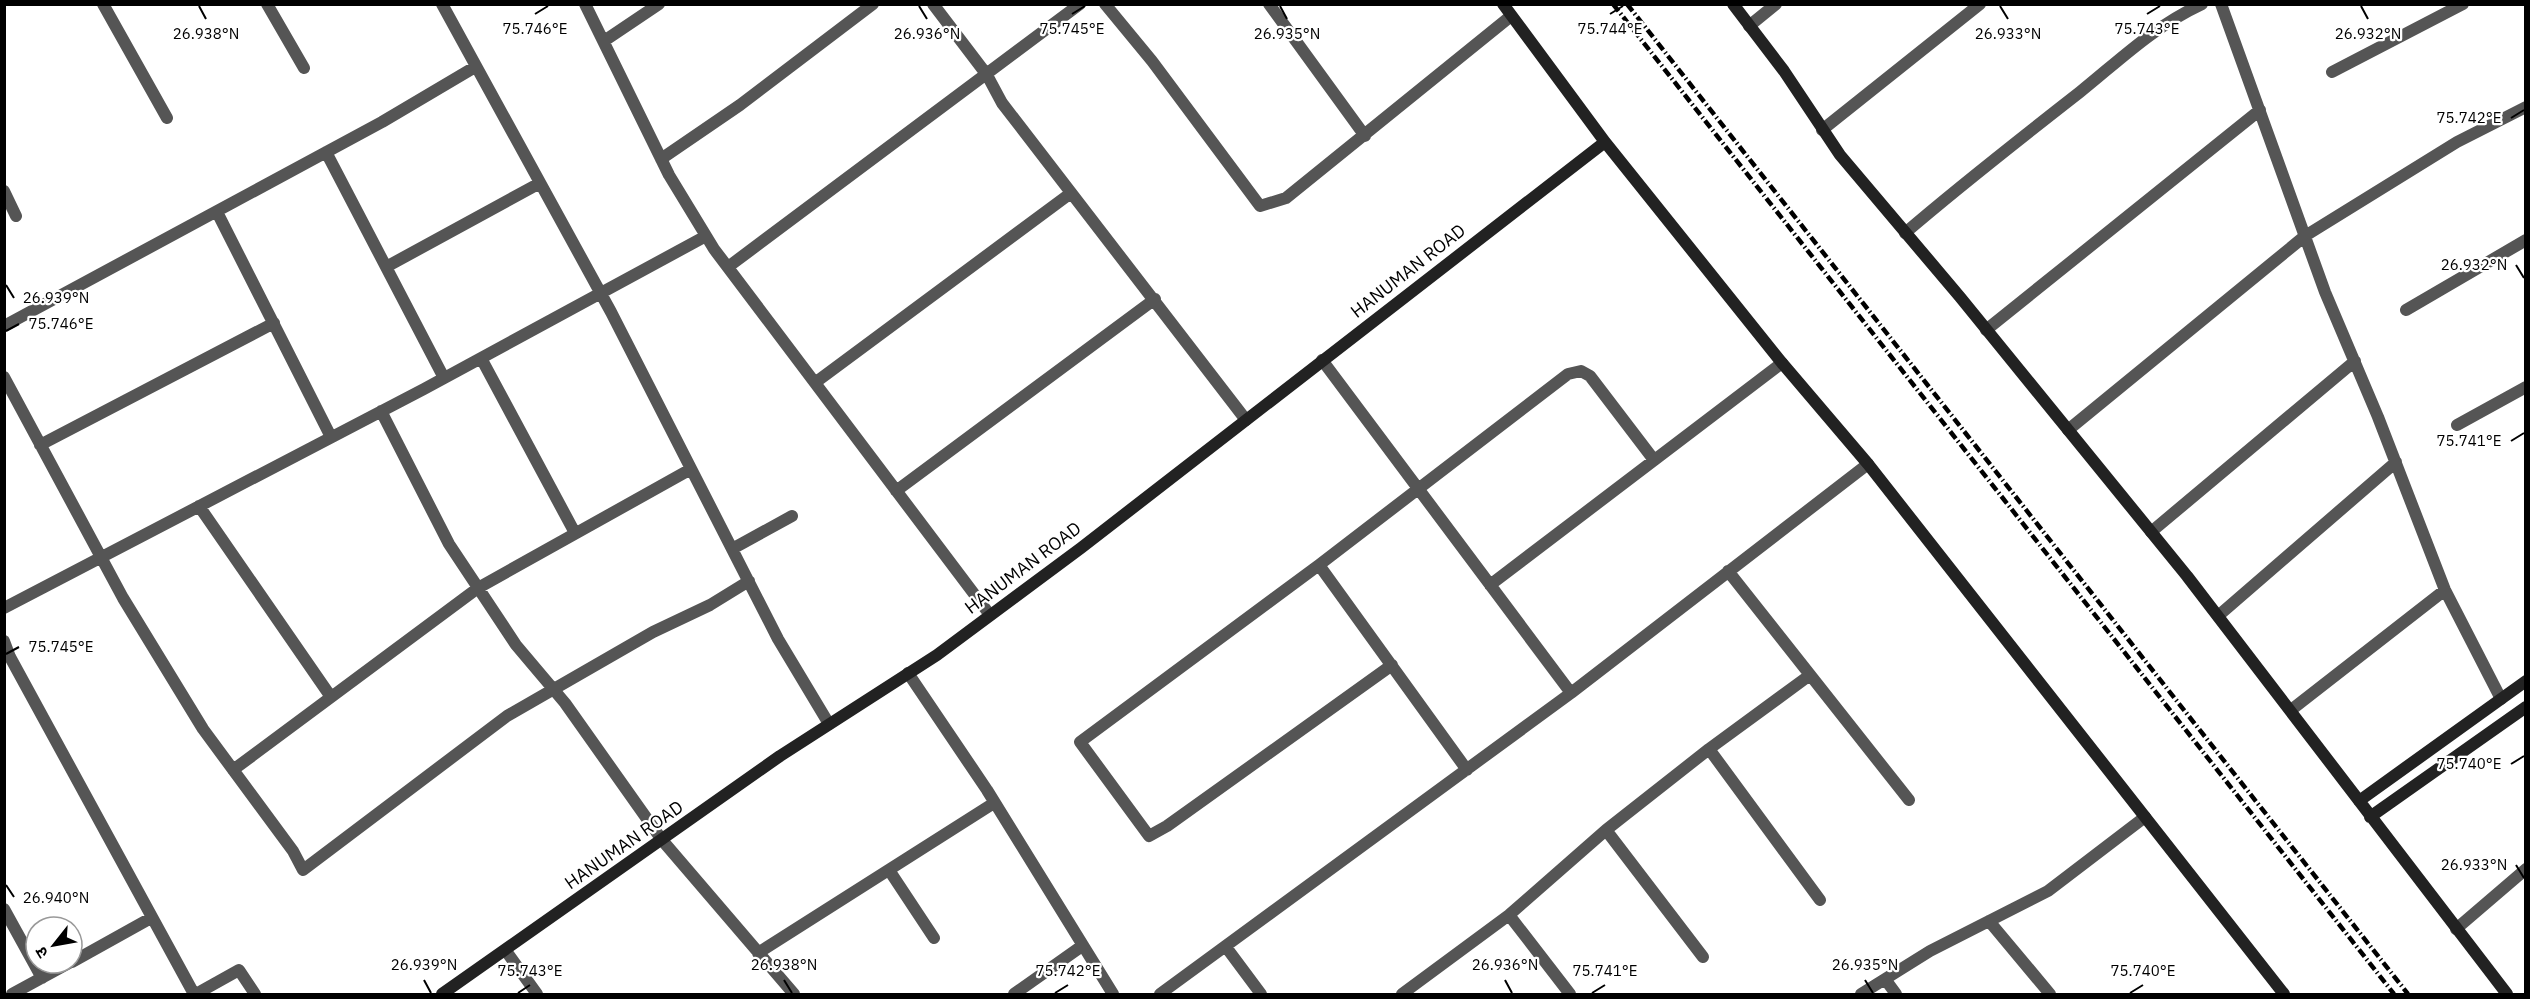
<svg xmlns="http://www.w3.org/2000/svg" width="2530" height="999" font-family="'IBM Plex Sans','Noto Sans Devanagari',sans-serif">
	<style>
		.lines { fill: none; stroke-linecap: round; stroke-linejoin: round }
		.street { stroke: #555; stroke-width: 12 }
		.secondary { stroke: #222; stroke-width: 12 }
		.rail { stroke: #000; stroke-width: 4.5; stroke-dasharray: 9 3 1.5 3; stroke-linecap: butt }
		.ticks { fill: none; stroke: #000; stroke-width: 2 }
		.labels { text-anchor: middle; stroke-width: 4.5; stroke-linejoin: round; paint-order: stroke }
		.street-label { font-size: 18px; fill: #000; stroke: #fff }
		.ticks-label { font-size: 15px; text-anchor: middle; fill: #000; stroke: #fff; stroke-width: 4.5; stroke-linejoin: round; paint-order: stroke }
	</style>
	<rect width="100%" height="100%" fill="#fff"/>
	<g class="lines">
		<path class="street" d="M103,4L167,118
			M267,4L304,68
			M442,4L611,312L778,639L829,724
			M585,4L669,175L714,249L990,615
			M933,4L987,75L1002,103L1246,420
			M1105,4L1152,61L1260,206L1286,198L1511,16
			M1269,4L1365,136
			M2221,4L2325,292L2378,417L2445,590L2501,699
			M1749,26L1776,4
			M604,41L659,4
			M2332,72L2463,4
			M1822,130L1980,4
			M326,152L444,378
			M661,159L740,105L873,4
			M4,191L16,216
			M217,212L331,437
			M1905,233C1962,184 2021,138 2080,92C2121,59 2153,27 2202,4
			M386,267L540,183
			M728,267L1080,4
			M2406,310L2526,240
			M4,326L382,122L475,67
			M1986,330L2260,110
			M481,358L575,533
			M1322,360L1571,693
			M4,377L123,598L203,729L293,851L303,870L507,716L653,632L710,605L749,581
			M816,382L1071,193
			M381,411L449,544L516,645L565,703L662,840L794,994
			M2457,425L2526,387
			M2068,430L2305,236L2457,142L2526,107
			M40,445L274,323
			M896,491L1155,299
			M199,506L331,697
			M2151,532L2355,361
			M732,549L792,516
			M1319,565L1467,770
			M1728,571L1909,800
			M1490,585L1782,363
			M4,608L424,389L706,236
			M2218,616L2396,462
			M4,641L10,657L194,994
			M1392,665L1167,826L1149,836L1080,742L1319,565L1568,374L1581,371L1590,376L1654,460
			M908,673L987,790L1113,994
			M2291,710L2445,590
			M1709,749L1820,900
			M233,770L478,588L691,469
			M1606,830L1703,957
			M889,870L934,938
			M4,909L42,978
			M1509,915L1570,994
			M1989,921L2050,994
			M2456,929L2526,869
			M1226,947L1261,994
			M506,951L537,994
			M758,953L994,803
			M72,962L151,918
			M1885,979L1896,994
			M12,994L69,963
			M196,994L239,970L255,994
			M1014,994L1082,946
			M1160,994L1571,693L1868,464
			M1402,994L1509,915L1606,830L1709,749L1810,675
			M1861,994L1930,951L2048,891L2145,817"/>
		<path class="secondary" d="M1503,4L1605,142L1782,363L1868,464L2284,994
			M1733,4L1784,71L1840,155L1960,297L2187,576L2507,994
			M2359,801L2526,681
			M2370,817L2526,707
			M442,994L780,756L937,655L1081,548L1605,142"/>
		<path class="rail" d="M1613,4L2394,994
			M1627,4L2408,994"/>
	</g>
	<path class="ticks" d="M199,6L206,19M919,6L927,19M1280,6L1287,19M2000,6L2008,19M2361,6L2368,19M535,14L548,6M1072,14L1085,6M1610,14L1623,6M2147,14L2160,6M2511,118L2524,110M2516,265L2524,278M6,285L14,298M6,331L19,324M2511,441L2524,433M6,654L19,647M2511,764L2524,756M2516,865L2524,878M6,885L14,897M424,980L431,993M784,980L792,993M1505,980L1512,993M1865,980L1873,993M518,993L530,985M1055,993L1068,985M1592,993L1605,985M2130,993L2143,985"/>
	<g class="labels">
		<g class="street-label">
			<text transform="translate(1408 271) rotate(-38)" y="6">HANUMAN ROAD</text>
			<text transform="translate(1023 568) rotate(-37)" y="6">HANUMAN ROAD</text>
			<text transform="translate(624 845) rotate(-35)" y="6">HANUMAN ROAD</text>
		</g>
	</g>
	<g class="ticks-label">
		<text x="535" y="34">75.746°E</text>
		<text x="1072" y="34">75.745°E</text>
		<text x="1610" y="34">75.744°E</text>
		<text x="2147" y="34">75.743°E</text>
		<text x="2008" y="39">26.933°N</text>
		<text x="2368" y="39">26.932°N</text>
		<text x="206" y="39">26.938°N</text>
		<text x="927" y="39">26.936°N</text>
		<text x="1287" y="39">26.935°N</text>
		<text x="2469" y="123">75.742°E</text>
		<text x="2474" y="270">26.932°N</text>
		<text x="56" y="303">26.939°N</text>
		<text x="61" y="329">75.746°E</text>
		<text x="2469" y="446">75.741°E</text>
		<text x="61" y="652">75.745°E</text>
		<text x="2469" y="769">75.740°E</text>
		<text x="2474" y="870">26.933°N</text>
		<text x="56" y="903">26.940°N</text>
		<text x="424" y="970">26.939°N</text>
		<text x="784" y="970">26.938°N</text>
		<text x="1505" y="970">26.936°N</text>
		<text x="1865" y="970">26.935°N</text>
		<text x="530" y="976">75.743°E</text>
		<text x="1068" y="976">75.742°E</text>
		<text x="1605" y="976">75.741°E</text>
		<text x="2143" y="976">75.740°E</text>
	</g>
	<rect width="2530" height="999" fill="none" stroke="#000000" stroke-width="12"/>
	<g transform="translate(54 945) rotate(239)"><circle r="28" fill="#ffffff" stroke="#999999" stroke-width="1.5"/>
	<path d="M0-4.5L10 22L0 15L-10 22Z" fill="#000000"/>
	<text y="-9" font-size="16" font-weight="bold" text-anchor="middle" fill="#000000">उ</text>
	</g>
</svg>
